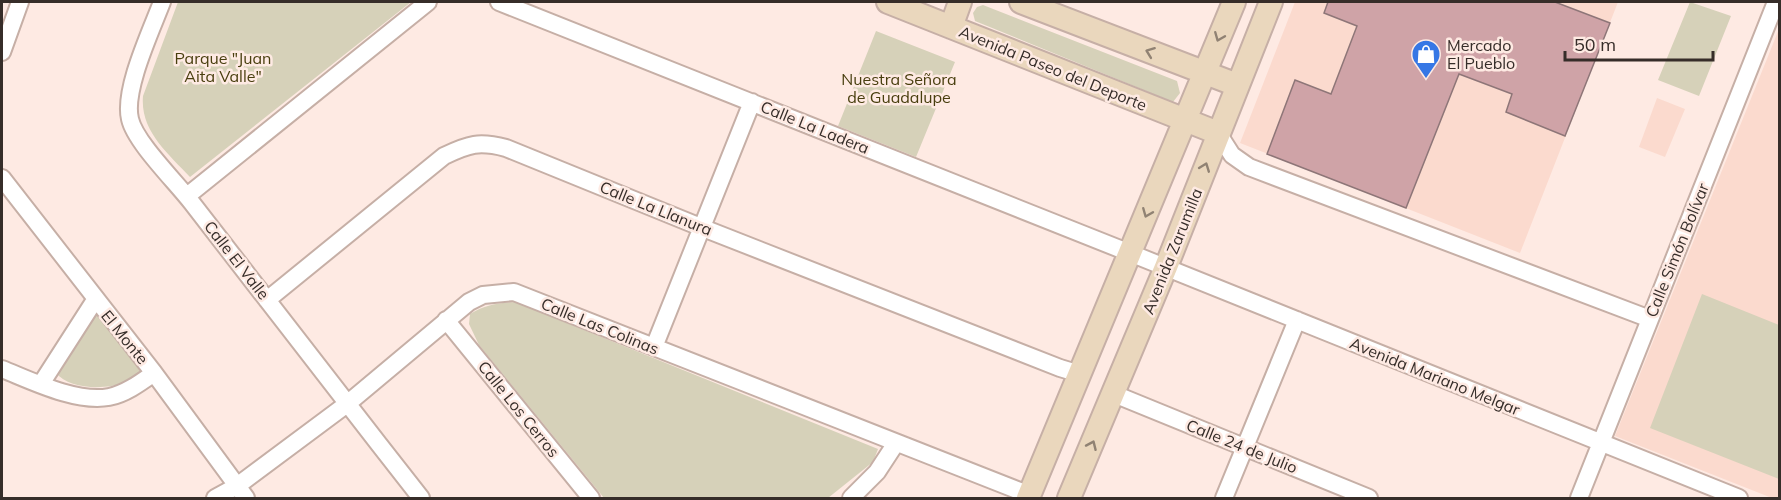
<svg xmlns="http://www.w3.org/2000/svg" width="1781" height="500" font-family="Mulish,sans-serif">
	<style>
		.built { fill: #fbdace }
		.green { fill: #d6d1b9 }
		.building { fill: #cfa3a7; stroke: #8e7678; stroke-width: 1.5 }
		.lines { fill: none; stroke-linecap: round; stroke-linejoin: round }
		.street-casing { stroke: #c6afa6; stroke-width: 20 }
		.secondary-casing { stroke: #c6afa6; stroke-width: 26 }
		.street { stroke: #fff; stroke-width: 16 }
		.secondary { stroke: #ead7bd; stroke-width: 22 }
		.oneway { stroke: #908273 }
		.labels { text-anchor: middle; stroke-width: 5; stroke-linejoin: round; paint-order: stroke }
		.poi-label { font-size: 16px; fill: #362d29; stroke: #feeae3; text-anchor: start }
		.park-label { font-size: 16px; fill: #483e0e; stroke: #feeae3 }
		.street-label { font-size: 16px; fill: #362d29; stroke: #feeae3 }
	</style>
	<rect width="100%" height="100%" fill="#feeae3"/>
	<path class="built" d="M1295,2H1618L1520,253L1240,143Z
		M1779,29V498H1772L1615,436Z
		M1657,98L1685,109L1665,157L1639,147Z"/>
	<path class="green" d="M178,2H411L190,177C168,153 140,131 143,96Z
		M1690,2L1731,16L1699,96L1658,80Z
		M983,5L1177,81L1180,93L1173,102L975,21L973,13L977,7Z
		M876,31L955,62L916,157L838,126Z
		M1702,294L1779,325V479L1650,428Z
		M515,302L878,449L873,462L828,498H604L479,345L469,324L470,314C485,305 498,303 515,302Z
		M96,310L144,368C131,391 73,394 56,373Z"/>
	<path class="building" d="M1328,2H1555L1610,23L1565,136L1506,112L1512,94L1459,74L1406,208L1267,154L1295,80L1331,94L1357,26L1324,13Z"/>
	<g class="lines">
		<g class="street-casing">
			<path id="street" d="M162,2C151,31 123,90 130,119C135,142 176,182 192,203C268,301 344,400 421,498
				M499,2L1130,253L1739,498
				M2,52L20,2
				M1218,133L1232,155L1249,167L1650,319
				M2,178L154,373L246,498
				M187,196L428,2
				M267,300L444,156C469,144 479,141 506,148L703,228L1060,368L1080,374
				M446,320L591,498
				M654,347L752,102
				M2,369C32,381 76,403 109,397C125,394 140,383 154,373
				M41,384L95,300
				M1114,394L1369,498
				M215,498L237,486L347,404L469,302L483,295L514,292L1030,495
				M851,498L877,472L896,443
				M1224,498L1297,320
				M1579,498L1776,2"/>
		</g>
		<g class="secondary-casing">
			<path id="secondary" d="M888,2L1218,133
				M1021,2L1237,85
				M951,27L960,2
				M1028,498L1234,2
				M1069,498L1166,267L1271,2"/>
		</g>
		<use href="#street" class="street"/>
		<use href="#secondary" class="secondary"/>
	</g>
	<defs><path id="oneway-chevron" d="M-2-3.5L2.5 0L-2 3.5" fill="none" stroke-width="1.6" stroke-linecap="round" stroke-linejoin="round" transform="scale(1.5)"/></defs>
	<g class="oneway">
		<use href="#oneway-chevron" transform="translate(1219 37) rotate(112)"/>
		<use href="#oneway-chevron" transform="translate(1150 52) rotate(-159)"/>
		<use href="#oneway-chevron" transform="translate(1205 167) rotate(-69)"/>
		<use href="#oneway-chevron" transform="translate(1147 213) rotate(112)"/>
		<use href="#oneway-chevron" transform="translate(1092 445) rotate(-66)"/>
	</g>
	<defs>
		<g id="shop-pin" transform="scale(1.5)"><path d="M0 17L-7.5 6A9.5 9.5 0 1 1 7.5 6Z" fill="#3677e5" stroke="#feeae3"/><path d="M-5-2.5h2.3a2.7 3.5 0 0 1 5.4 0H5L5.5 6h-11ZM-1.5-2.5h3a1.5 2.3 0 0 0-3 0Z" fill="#fff"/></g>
	</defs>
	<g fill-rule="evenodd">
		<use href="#shop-pin" x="1426" y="54"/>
	</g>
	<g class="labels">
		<g class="poi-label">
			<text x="1447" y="51">Mercado<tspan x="1447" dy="18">El Pueblo</tspan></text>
		</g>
		<g class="park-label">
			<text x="223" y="64">Parque "Juan<tspan x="223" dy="18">Aita Valle"</tspan></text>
			<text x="899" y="85">Nuestra Señora<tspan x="899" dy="18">de Guadalupe</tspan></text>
		</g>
		<g class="street-label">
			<text transform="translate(1053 68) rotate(22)" y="6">Avenida Paseo del Deporte</text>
			<text transform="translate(815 127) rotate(22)" y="6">Calle La Ladera</text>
			<text transform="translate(656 208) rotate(22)" y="6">Calle La Llanura</text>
			<text transform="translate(1677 250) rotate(-68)" y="6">Calle Simón Bolívar</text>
			<text transform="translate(1172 251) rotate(-68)" y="6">Avenida Zarumilla</text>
			<text transform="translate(237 260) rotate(52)" y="6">Calle El Valle</text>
			<text transform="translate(600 326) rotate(22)" y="6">Calle Las Colinas</text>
			<text transform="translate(125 337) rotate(51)" y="6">El Monte</text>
			<text transform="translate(1435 376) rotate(22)" y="6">Avenida Mariano Melgar</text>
			<text transform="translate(519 409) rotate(51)" y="6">Calle Los Cerros</text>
			<text transform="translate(1242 446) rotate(22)" y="6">Calle 24 de Julio</text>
		</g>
	</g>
	<rect width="1781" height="500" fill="none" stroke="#362d29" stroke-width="6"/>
	<path d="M1565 51v9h148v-9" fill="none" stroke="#362d29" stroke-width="3"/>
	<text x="1574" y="51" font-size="18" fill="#362d29" stroke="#feeae3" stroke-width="4.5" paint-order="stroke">50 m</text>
</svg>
